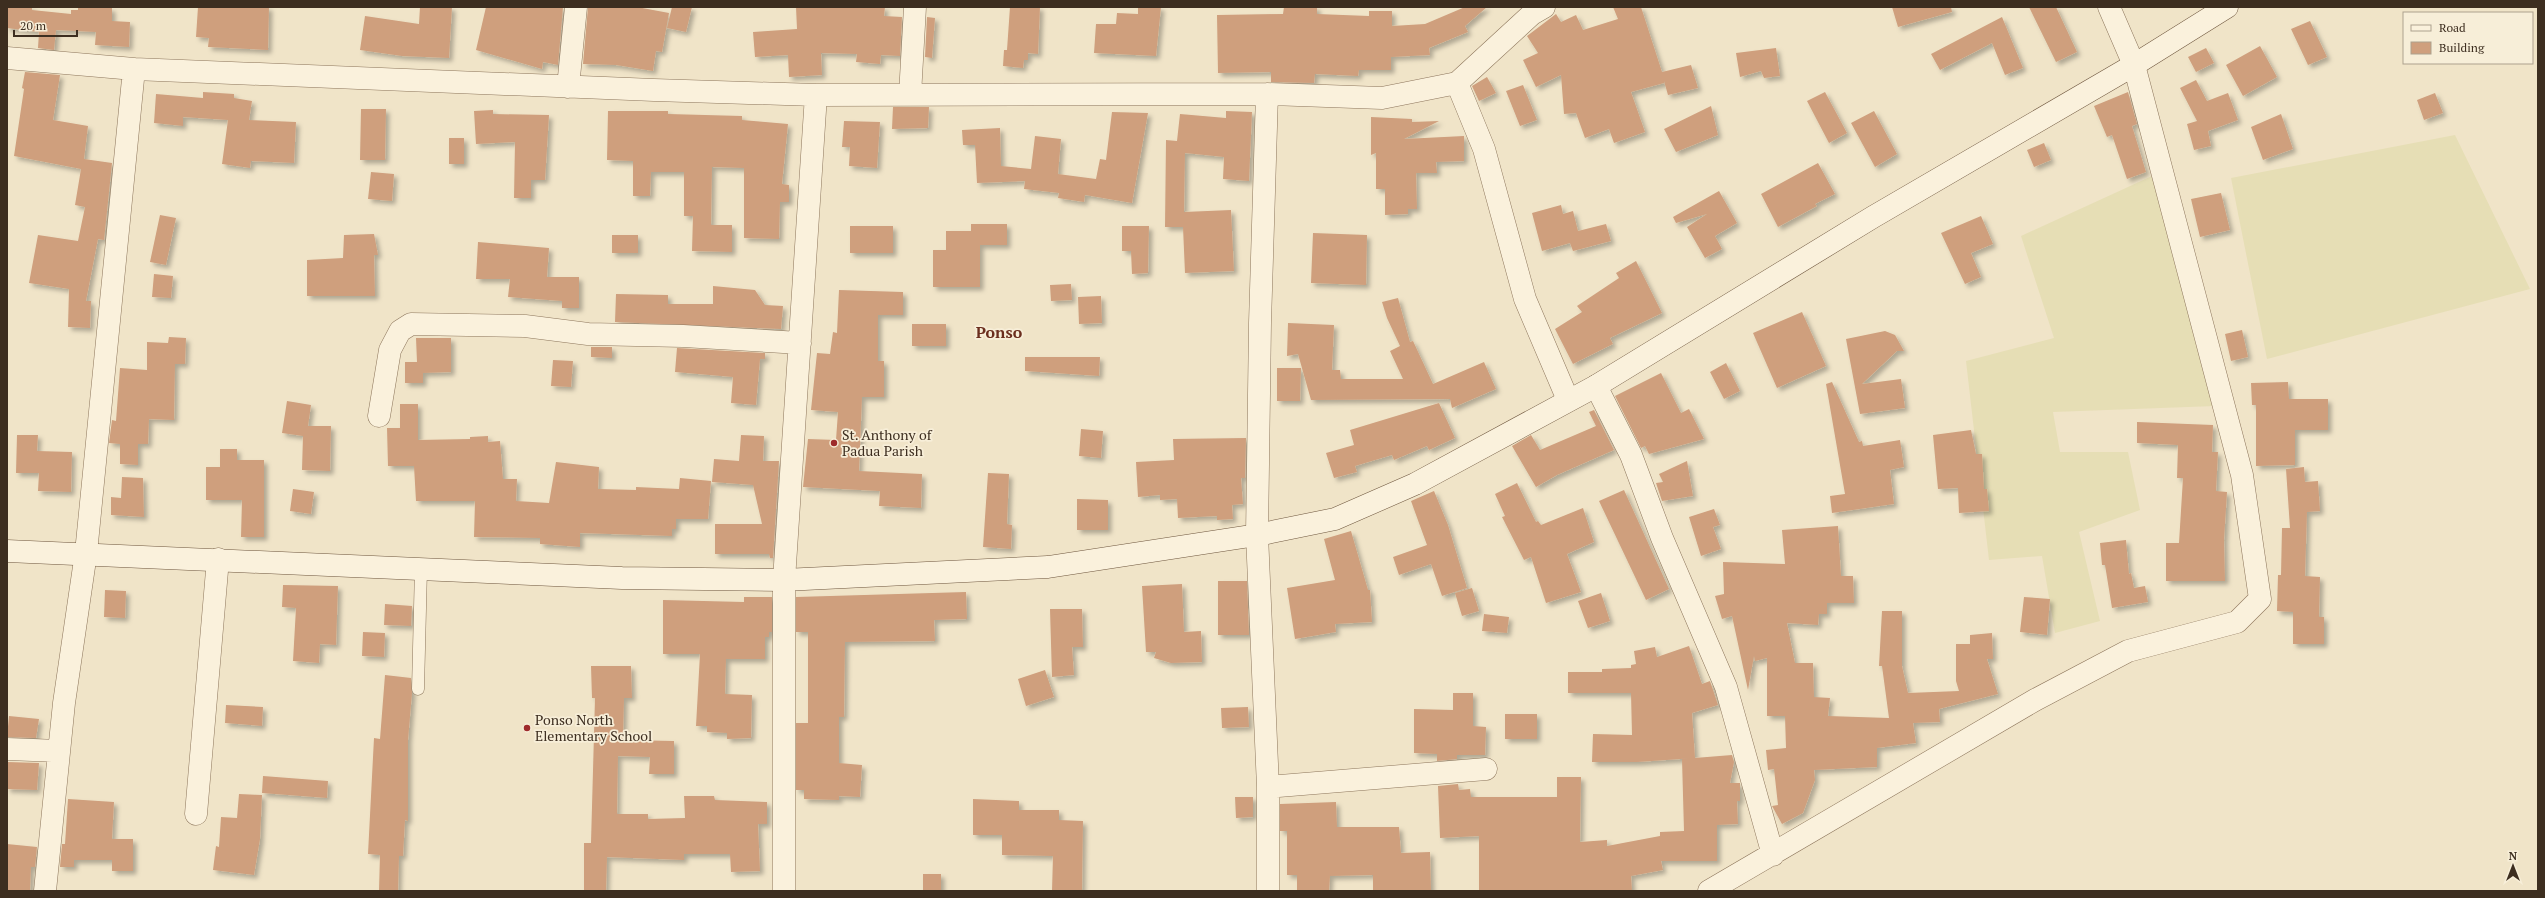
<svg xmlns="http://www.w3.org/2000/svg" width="2545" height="898" font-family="'PT Serif',serif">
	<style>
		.farmland { fill: #e6deb5 }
		.building { fill: #cf9f7d; filter: url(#shadow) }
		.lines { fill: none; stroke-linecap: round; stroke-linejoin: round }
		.service-casing { stroke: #8d765c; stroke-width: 13 }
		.minor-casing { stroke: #8d765c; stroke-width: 23 }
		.secondary-casing { stroke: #6f573f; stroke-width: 23 }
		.service { stroke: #faf1dc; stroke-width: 12 }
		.minor { stroke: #faf1dc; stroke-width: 22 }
		.secondary { stroke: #faf1dc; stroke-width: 22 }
		.poi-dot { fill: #9e2a2b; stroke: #f7eed8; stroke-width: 1.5 }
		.labels { text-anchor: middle; stroke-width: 3.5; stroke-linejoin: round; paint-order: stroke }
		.poi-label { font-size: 14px; fill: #3d2e20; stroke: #f7eed8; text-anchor: start }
		.quarter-label { font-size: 16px; font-weight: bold; fill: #6b2e1e; stroke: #f7eed8 }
	</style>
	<defs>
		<filter id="shadow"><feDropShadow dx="3.5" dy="3.5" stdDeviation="2" flood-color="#0004"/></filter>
	</defs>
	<rect width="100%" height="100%" fill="#f0e4c8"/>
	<path class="farmland" d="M2455,135L2530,289L2267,359L2231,178Z
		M2152,176L2215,406L2053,412L2060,452H2128L2140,510L2079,532L2100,621L2055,633L2042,556L1989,560L1966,361L2054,338L2021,236Z"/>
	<path class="building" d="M8,7H32V10L71,14V10H78V7L112,8V21L130,22L129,47L95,45L96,32L56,30L54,50L38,48L39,32L7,28Z
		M198,7H269L268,50L208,47L209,38L196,37Z
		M420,7H452L449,58L402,56L360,50L365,16L419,24Z
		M486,7H563L558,65L543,62L542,69L476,50Z
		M588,7H637L669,13L662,52L656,51L653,71L616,65L583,64Z
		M672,7H692L686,32L667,28Z
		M796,7H885L884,16L902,17L900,56L881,55L880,64L856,62L857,54L821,53L822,75L789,77L788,55L755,57L753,32L797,29Z
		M1010,7H1040L1038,54L1028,53V60H1024L1023,68L1003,66L1004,50H1007Z
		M1138,7H1161L1156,56L1094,53L1096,24H1116L1117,13L1138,14Z
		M1284,7H1317V14L1369,16V11H1392V26L1425,24L1465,7H1487L1465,26L1468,32L1429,48L1430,55L1391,57V70H1359L1358,76L1315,74L1314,83L1271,82V72L1218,73L1217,15L1283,14Z
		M1613,7H1641L1662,72L1691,65L1698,88L1668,95L1664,81V83L1631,92L1645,132L1614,143L1609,129L1585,138L1576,113L1564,114L1561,75L1536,87L1523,60L1538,53L1527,36L1556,14L1561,22L1576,15L1583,30L1618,19Z
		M1892,7H1951L1952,12L1898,27Z
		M2029,7H2056L2077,52L2056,62Z
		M927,17L935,18L932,58L925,57Z
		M2002,17L2023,68L2005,75L1992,43L1940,70L1931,54Z
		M2310,21L2327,57L2308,65L2291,29Z
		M2260,46L2277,77L2243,96L2226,65Z
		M1776,48L1780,76L1764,78L1761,71L1740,77L1736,53Z
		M2206,48L2214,63L2196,72L2188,57Z
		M25,72L60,75L53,120L88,126L84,159L112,163L104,240L98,239L86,301H91L90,328L68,327L69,289L29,283L38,235L78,241L85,207L75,205L81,169L14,156L24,89L22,88Z
		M1487,77L1496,93L1479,101L1472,86Z
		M2196,80L2207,101L2228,93L2238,120L2208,131L2211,146L2194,150L2187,124L2197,121L2180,88Z
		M1523,85L1537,120L1520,126L1506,91Z
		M203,92L234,94V98L252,101L249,120L296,122L294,163L251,161L250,168L222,164L228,120L183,117V126L154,123L156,94L203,98Z
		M1825,92L1847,133L1829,143L1807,101Z
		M2128,92L2137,124L2132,126L2146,172L2127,179L2112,135L2107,137L2094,106Z
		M2435,93L2443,113L2424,120L2417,100Z
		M1711,106L1718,135L1676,152L1664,129Z
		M893,107H929L928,128L892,129Z
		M361,109H386L385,160H360Z
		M493,110V114L549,115L545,180H531V198H514L515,142L476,144L474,111Z
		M608,111H668V114L742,116V120L788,124L782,184L789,185V202H780L779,239L744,238V168L712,167L711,225H732V252L692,251L693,216H684V172H651L650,196H633V161L607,160Z
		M1226,111L1252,112L1249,181L1223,179L1224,157L1185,153L1184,212L1231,210L1234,271L1185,273L1183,227H1165L1166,140L1177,141L1180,114L1226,118Z
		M1874,111L1897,154L1875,167L1851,123Z
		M1112,112L1148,113L1132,203L1085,195L1084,202L1058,198L1059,193L1024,189L1025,181L977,183L975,145H963L962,130L1000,128L1001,166L1031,169L1035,136L1061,139L1058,174L1096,179L1100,159L1106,160Z
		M2281,114L2293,149L2263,160L2251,127Z
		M1371,117L1412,119V122L1439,121L1404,139L1464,136V161L1436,162L1437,173H1416L1417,209H1408V214L1385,215V189H1376V153L1371,155Z
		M844,121L880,122L877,168L849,166L850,147H842Z
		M449,138H464V164H449Z
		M2044,143L2051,160L2034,167L2027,150Z
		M1818,163L1835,194L1815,204L1817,206L1778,227L1761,194Z
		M371,172L394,174L392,201L368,199Z
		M1719,191L1737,223L1715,236L1722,249L1705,258L1687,227L1707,214L1676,223L1673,217Z
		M2221,193L2230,230L2200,237L2191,199Z
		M1561,205L1563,214L1573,211L1578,231L1606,224L1611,241L1573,251L1570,243L1542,251L1532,213Z
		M160,215L176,218L166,265L150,262Z
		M1981,216L1993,244L1971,253L1981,277L1965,284L1941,233Z
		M971,224H1007V245H980V287H933V250H946V231H971Z
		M850,226H893V253H850Z
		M1122,226H1149L1148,273L1132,274L1131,251H1122Z
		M1313,233L1367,235L1366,285L1311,283Z
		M374,234L378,255H374L375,296H307V260L343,258L344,235Z
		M612,235H638V253H612Z
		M478,242L549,248L547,277H579V308H562V301L508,297L510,279H476Z
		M1636,261L1662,313L1610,338L1613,344L1573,364L1555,329L1582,312L1577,306L1619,278L1616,273Z
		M154,274L173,276L171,298L152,297Z
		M1071,284L1072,300L1051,301L1050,285Z
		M713,286L755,290L765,305L783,306L781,329L615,322L616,294L668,295V304H713Z
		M839,290L903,292V315H878V361H884V397H862L859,471L922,474L921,508L879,506L880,491L803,487L808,439L836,440L838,412L811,410L817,353L830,354L833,332L837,333Z
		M1101,296L1102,323L1079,324L1078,297Z
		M1398,298L1410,342L1413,341L1433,384L1484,362L1496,389L1452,408L1450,399L1311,400L1298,354L1287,356L1288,323L1334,325L1332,370H1340L1341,379H1403L1390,351L1400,346L1387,318L1382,302Z
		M1802,312L1826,366L1777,388L1753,333Z
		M912,324H946V346H912Z
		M2242,330L2248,357L2231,361L2225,334Z
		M1885,331L1895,335L1904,351H1897L1862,384L1901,379L1905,408L1860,414L1846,339Z
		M169,337L186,338L185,364H175L174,420L149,419L148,444H138V465L120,464V444L109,443L112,420L116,421L120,368L147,370V342L168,343Z
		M416,338H451V372L423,373V383H405V362H417Z
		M591,347H612V358L591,357Z
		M677,348L765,353V359H760L756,405L731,403L733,377L675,372Z
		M1025,357H1100L1099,376L1025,371Z
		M553,360L573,361L571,387L551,386Z
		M1726,363L1740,391L1724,399L1710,372Z
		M1277,368H1301L1300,401H1277Z
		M1661,373L1681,413L1689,409L1704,439L1649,454L1645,446L1641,448L1615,396Z
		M1832,382L1859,442L1862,441L1863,446L1900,440L1904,467L1890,470L1894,504L1832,513L1830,496L1845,494L1826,384Z
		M2288,382L2289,399H2328V430H2295V465L2256,466V405H2252L2251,383Z
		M287,401L311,405L308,426H331L330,471L302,470L303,436L282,433Z
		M1439,403L1455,438L1429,450L1427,446L1394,460L1392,455L1355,466L1357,472L1334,478L1326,453L1354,445L1350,430Z
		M400,404H418V440L470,439V437L488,436V442L500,441L503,479H517L516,501L549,503L556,462L599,467L598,489L636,490V487L679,489L680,478L711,481L708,519H676V529H672V536L580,533V547L540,544V538L474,537L475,501H416L414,466H388L387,428H400Z
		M1594,410L1614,450L1557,475L1536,487L1512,446L1531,435L1540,450L1596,426L1589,412Z
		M2137,422L2213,425L2212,452H2218L2216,491L2227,492L2224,540L2225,581H2166V543H2179L2183,478H2177L2178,445L2137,443Z
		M1081,429L1103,431L1101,458L1079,456Z
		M1971,430L1976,454H1982L1984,489H1987L1989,511L1959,513L1958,488L1938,489L1933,435Z
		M17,435H38L37,451L72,452L71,492L38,491L39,473H16Z
		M741,435L764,436L763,461H779L773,558H770L769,554H715V524H762L753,485L712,482L714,459L739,461Z
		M1246,438L1245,478H1241L1243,504L1232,505L1233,519L1217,520V516L1178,518L1177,499L1160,500V495L1138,497L1136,462L1174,460L1173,439Z
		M220,449H237V460H264V537H241L242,500H206V467H220Z
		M1687,461L1693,496L1662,501L1656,483L1663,482L1659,474Z
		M2304,467L2305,482L2318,481L2320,511L2307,512L2305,576L2320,577L2319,617H2324V644H2293V612L2277,611L2278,575H2281L2282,528H2290L2286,469Z
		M988,473L1009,474L1007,524L1012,525L1011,549L983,547Z
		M122,477L143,478L144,517L111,515V497L121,498Z
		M1517,483L1536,522L1538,521L1541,525L1583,508L1594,542L1567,554L1581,592L1546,603L1531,557L1524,560L1502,517L1505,516L1495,494Z
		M293,489L314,492L311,514L290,511Z
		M1624,490L1669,589L1646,600L1599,501Z
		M1434,491L1448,525L1467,588L1442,596L1431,564L1399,575L1393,557L1427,545L1411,501Z
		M1077,499L1108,500V530H1077Z
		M1714,509L1720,525L1713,527L1721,549L1701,556L1689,517Z
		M1838,526L1841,576H1853L1854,603H1827V614H1819L1818,625L1787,623L1795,663H1813L1814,697L1830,698L1828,716L1889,718L1882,666H1879L1882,611H1902V666L1908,693L1959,691L1956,681V644H1970V635L1992,633L1993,659H1987L1998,694L1939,709L1940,722L1913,723L1916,743L1877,748V767L1814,770L1815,780L1803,813L1782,824L1772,806L1778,805L1774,769L1768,770L1766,750L1786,748L1785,716H1767V658L1755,661L1754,656L1748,690L1732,616L1722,619L1715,596L1724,594L1723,562L1785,564L1782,530Z
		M1351,531L1368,590H1370L1372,622L1335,624L1336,632L1295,639L1287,588L1335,580L1324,539Z
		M2126,540L2129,574L2131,573L2134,588L2145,586L2148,602L2112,608L2105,565H2102L2100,543Z
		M1218,581H1247L1249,635H1218Z
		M1182,584L1184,632L1201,631L1202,662L1171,663L1154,658L1156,652H1146L1142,586Z
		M283,585L338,586L336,645L320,644L319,663L293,661L296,608L282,607Z
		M1472,588L1479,611L1462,616L1455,593Z
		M105,590L126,591L125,618L104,617Z
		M966,592L967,619L934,620L935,641L845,642L844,717H839V763L862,765L860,797L839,796V800L804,799V790H796V723H808V632H796V597Z
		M1601,593L1610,621L1588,628L1578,601Z
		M744,597H772V632H769V637H765V659H726L725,694L752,695L751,738L727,739V733L707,732V726H696L700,654H663V600L744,602Z
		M2024,597L2050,599L2047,635L2020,632Z
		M385,604L412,606L411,626L384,625Z
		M1050,609H1082L1083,647H1072L1074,675L1052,677Z
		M1484,614L1509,617L1507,633L1482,631Z
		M363,632L385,633L384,657L362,656Z
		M1689,646L1702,684L1710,681L1718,705L1692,713L1695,758L1637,762H1592L1593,734L1632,735L1631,693H1568V672H1602V669L1631,668V665L1636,664L1634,651L1655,647L1657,657Z
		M591,666H631L632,698H624L623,740L674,741V774H649L650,757L618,756L617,814H648V819L685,818L684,796H714L715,800L767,802V824H758L760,871L731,872L730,854H684V860L607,857L606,891H584V843H591L595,698H592Z
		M1045,670L1054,697L1026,706L1018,679Z
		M385,675L411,678L412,693L408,740V821L405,820L403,856H399L398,891H379L380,855L368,854L374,738L380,739Z
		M1453,693H1473V726L1486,727L1485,755H1457V759L1437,761V754L1414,753V709L1453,710Z
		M226,705L263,707L262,726L225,723Z
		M1248,707L1249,727L1222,728L1221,708Z
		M1505,714H1537V739H1505Z
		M9,716L39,719L36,738L7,737Z
		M1732,755L1734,762L1730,783H1740V801H1737L1738,824L1717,825V861H1661L1663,870L1631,876L1632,891H1479V836L1440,838L1438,786L1458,784L1459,790L1470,789L1471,797H1557V777H1581L1580,842L1607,840V846L1660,836V832L1684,831L1682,759Z
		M7,762L39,763L37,790L7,789Z
		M263,776L328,781L327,798L262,793Z
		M239,794L262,795L260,839L254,875L213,870L216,846L219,847L221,817L237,818Z
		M1235,797H1253V817L1236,818Z
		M68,799L114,802L112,839H133V871H112V860H74V867H60L62,844H65Z
		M973,799L1019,801V810H1059V820L1083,821L1082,891H1052L1053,856L1002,855V835H973Z
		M1336,802L1337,827H1399L1401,853L1430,852L1431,891H1373V875L1330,876L1329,891H1297V875H1287V831H1280V804Z
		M7,844L37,847L35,867H31L30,891H7Z
		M923,874H941V891H923Z"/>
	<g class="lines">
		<g class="service-casing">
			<path id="service" d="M418,689L421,568"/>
		</g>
		<g class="minor-casing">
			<path id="minor" d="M7,58L134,69L654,90L816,95L1267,94L1382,98L1457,83L1532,14L1544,7
				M1457,83L1484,149L1525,299L1568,400
				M568,87L576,7
				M1267,94L1260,323L1257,535L1268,787V891
				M910,95L915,7
				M1596,386L1631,455L1662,538L1726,687L1773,855
				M379,416L390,350L400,331L411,324L525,326L588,334L683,336L800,343
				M7,749L59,751
				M1268,787L1486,769
				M196,814L218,559
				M45,891L64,703L86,553L134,69
				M784,891V580L816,95
				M1709,891L2035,700L2128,651L2237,622L2260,599L2242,475L2134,65L2109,7"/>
		</g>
		<g class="secondary-casing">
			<path id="secondary" d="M7,551L622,578L784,580L1048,567L1257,535L1335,519L1415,484L1596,386L1873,217L2134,65L2227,7"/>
		</g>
		<use href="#service" class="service"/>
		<use href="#minor" class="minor"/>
		<use href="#secondary" class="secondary"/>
	</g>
	<g class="poi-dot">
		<circle cx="834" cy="443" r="4"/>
		<circle cx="527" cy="728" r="4"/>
	</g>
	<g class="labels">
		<g class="poi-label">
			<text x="842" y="440">St. Anthony of<tspan x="842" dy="16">Padua Parish</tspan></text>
			<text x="535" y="725">Ponso North<tspan x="535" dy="16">Elementary School</tspan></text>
		</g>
		<g class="quarter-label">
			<text x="999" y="338">Ponso</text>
		</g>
	</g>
	<rect width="2545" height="898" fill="none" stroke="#3d2e20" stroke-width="16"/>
	<rect x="2403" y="12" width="130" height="52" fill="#f7eed8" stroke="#ada18e"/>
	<rect x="2411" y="25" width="20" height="6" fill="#faf1dc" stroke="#ada18e"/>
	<text x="2439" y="32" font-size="12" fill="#3d2e20">Road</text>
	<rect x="2411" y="42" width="20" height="12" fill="#cf9f7d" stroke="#ada18e"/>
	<text x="2439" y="52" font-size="12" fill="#3d2e20">Building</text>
	<g transform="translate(2513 866)" stroke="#f7eed8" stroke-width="3" paint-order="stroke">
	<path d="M0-3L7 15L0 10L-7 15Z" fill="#3d2e20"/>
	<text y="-6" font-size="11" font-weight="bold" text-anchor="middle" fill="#3d2e20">N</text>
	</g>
	<path d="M14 30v6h63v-6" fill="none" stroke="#3d2e20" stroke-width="2"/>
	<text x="20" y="30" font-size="12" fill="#3d2e20" stroke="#f7eed8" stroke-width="3" paint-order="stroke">20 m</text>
</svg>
